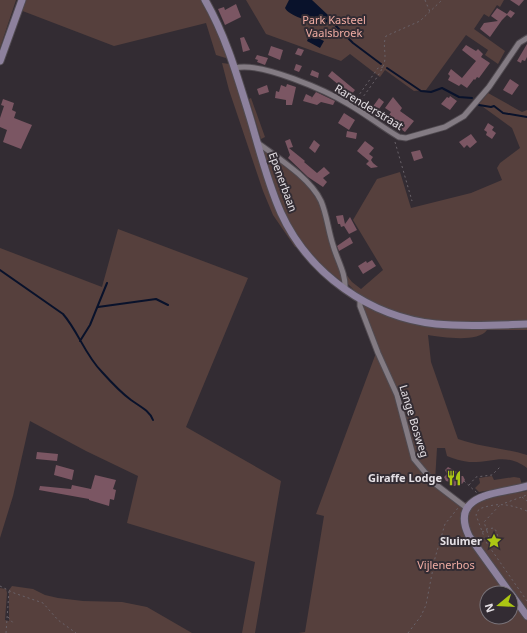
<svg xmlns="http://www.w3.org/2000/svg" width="527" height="633" font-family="'Noto Sans',sans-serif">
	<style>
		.green { fill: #56403d; fill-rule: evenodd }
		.water { fill: #09122b }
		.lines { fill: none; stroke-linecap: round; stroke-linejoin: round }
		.stream { stroke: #09122b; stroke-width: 2 }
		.building { fill: #7b5663 }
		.street-casing { stroke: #504a50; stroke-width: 7 }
		.secondary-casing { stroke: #504a50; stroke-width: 9 }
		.path { stroke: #696269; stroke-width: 1; stroke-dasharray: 2 3; stroke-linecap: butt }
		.street { stroke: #837b83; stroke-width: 5 }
		.secondary { stroke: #8d819d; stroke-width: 7 }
		.labels { text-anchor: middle; stroke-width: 4; stroke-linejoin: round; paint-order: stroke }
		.park-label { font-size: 11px; fill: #f0aca3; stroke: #332c33 }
		.street-label { font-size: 11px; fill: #e5e0e5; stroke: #332c33 }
		.poi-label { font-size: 11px; font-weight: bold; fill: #e5e0e5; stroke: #332c33; text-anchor: end }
	</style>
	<rect width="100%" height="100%" fill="#332c33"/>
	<path class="green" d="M0,0H16L0,48Z
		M23,0H202L213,20L229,59L216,55L206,23L114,46L20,10Z
		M246,0H504L500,7L497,5L489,17L484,14L474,29L505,51L498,64L485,55L488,50L466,35L426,90L414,91L385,70L380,77L350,54L341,61L266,34Z
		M222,63L230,64L261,147L304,182L319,202L342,277L341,281L327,270L308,250L295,247L273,215L263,191L229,90Z
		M488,93L522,112L527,110V330H487C478,343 442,337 428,335L431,362L458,439C480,447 504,448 527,455V468C505,452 493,463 469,462C461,461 454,459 447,456L445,448H437L435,481L460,501L474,504L481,499L527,491V633H298L305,632L324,516L316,514L376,353L363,322L354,290L348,284L345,273L352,282L361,289L383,270L353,220L377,179L400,172L411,208L471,193L502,180L497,168L500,163L520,148L512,128L479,104ZM487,593H511V617H487Z
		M251,98L265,137L261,139L249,99Z
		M118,229L248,278L186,427L281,481L255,633H242L255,562L127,523L138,476L86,451L30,421L13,496L0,538V248L102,287Z
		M492,476L494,480L514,477L520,478L522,485L479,492L475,488L480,483L479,478Z
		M12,586L33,589L45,595L58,598L83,601L122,602L147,607L192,633H0V588L6,589L7,593L5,620L9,621V590Z"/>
	<path class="water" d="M289,0H312L328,15L331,21C323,27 289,17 285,8Z
		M310,34L324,41L320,48L307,41Z"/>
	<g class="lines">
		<path class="stream" d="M329,19L353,43L381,64
			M387,68L421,91L431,92L442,88L459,97L472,98
			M479,105L491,107L494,106L503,113L527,117
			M0,270L63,314C78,331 85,355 102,372C111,382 120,392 131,400C139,406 149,410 153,420
			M98,307L156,299L168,305
			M80,341L90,325L107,283"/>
	</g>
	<path class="building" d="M510,0H524L519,6Z
		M236,4L241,17L225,25L218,9L224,7L225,10Z
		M497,8L507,14L510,10L515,13L511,18L507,15L502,20L490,37L480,29L484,23L498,21L491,16Z
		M244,37L250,50L243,52L240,38Z
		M527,44V57L525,61L522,60L521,63L517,61Z
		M466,45L476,51L478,49L483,54L481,57L490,63L479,78L477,77L475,80L474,79L467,88L461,84L459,86L448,80L450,76L448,74L451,69L462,78L476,61L462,50Z
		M271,46L283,50L280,60L268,55Z
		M298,48L304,50L301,56L295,54Z
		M257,55L268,58L265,65L257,62L258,60L255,59Z
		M296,64L302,66L299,72L294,70Z
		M312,70L319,73L318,78L310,75Z
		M332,71L355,90L351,95L328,76Z
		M510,79L519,85L512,95L503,90Z
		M287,84L296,87L292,105H286V100L275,98L276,91L279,92L281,85L286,87Z
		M267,85L269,92L259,95L257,89Z
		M316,92L335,101L333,105L321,102L317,105L303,101L306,94L312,97L311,99Z
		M450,96L457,101L450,110L441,104L447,97L449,98Z
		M393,97L402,108L400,111L414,121L405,132L391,122L394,118L389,115L391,112L385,108Z
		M379,98L384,102L374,116L369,112Z
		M3,99L14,103L12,110L16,112L14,118L32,125L21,149L3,142L7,130L0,127V118L4,106L1,105Z
		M344,113L355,120L349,130L338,123Z
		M488,123L494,127L492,130L496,133L492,139L486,135L487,132L484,130Z
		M347,131L357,133L356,139L346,137Z
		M471,134L477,142L470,148L467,145L464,148L459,142Z
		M290,139L293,147L289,148L305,161L304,162L317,173L324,167L330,173L323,178L327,182L323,187L308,177L288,158L290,155L285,141Z
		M314,140L320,145L315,153L309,148Z
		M365,141L374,148L369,154L373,157L371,160L373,163L378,167L371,168L366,164L369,161L357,151Z
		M420,150L423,158L414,161L411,152Z
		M343,215L345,224L350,217L357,230L349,234L344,226L341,227L340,224H338L336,216Z
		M350,237L353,243L339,251L337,246Z
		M372,260L376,266L363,274L358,266L366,261L367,263Z
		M37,452L58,454L57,461L36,459Z
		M56,465L74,470L72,480L54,475Z
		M448,467L457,472L459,476H463L465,480L462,484L458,483L455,486H451L450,482L446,481L444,477L447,474L445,470Z
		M95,475L116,480L113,489L116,490L114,500L110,499L109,506L89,500V499L39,490L40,486L71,489L72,485L91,489Z"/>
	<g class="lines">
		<g class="street-casing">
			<path id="street" d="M235,68C260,61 327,91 350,105C367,115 382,127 399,137L406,138L445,127L464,116L489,87L519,43L527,38
				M258,143C278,158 310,178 321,201C327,215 328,230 333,245C337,260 346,273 345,289
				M360,299V306L378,353L397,395L414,459L434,483L468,509"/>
		</g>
		<g class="secondary-casing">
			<path id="secondary" d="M205,0C227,38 238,79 251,121C260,152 268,184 281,213C309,274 370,317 436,324C466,327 497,325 527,324
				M0,61L22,0
				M510,593L469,536C448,492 502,494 527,486
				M511,594L527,616"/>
		</g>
		<path class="path" d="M425,0L430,12
			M354,102L378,68L383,67
			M358,104C364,95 381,74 384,64C387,54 382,46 386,36L420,21L442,0
			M395,142L412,201
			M464,481L477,493
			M469,485L476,477L492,475L500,467
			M522,497L527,501
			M505,503L527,495
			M527,511C509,504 498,502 479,509L476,515L486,542L527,601
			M486,529L494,528L497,532L498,540L493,542
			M487,531L484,522L500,505
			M482,532L487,531L489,538L493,542L488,546
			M0,586L14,593L43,603L58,620L76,633
			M8,617L14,624
			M6,633L9,591
			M408,633L421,616L426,605L435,558L445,524L458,508"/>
		<use href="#street" class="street"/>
		<use href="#secondary" class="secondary"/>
	</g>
	<defs>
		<g id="restaurant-bare" transform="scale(1.2)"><path d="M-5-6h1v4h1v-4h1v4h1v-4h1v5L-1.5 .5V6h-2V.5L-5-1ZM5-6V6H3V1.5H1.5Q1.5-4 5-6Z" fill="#acc613" stroke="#332c33" stroke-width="2.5" paint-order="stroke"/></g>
		<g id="sight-bare" transform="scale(1.2)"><path d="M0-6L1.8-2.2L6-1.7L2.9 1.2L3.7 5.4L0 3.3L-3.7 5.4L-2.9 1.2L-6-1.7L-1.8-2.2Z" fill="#acc613" stroke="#332c33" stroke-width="2.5" paint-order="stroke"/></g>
	</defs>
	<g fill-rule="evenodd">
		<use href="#restaurant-bare" x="454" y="478"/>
		<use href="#sight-bare" x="494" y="541"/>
	</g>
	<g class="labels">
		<g class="park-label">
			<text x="334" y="24">Park Kasteel<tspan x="334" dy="13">Vaalsbroek</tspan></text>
			<text x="446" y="569">Vijlenerbos</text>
		</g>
		<g class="street-label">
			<text transform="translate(369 107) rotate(31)" y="4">Rarenderstraat</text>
			<text transform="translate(283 182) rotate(70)" y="4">Epenerbaan</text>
			<text transform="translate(414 421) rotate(73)" y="4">Lange Bosweg</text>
		</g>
		<g class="poi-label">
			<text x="442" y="482">Giraffe Lodge</text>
			<text x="482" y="545">Sluimer</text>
		</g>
	</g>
	<g transform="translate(499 605) rotate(252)"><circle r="19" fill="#332c33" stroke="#7a747a"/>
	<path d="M0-3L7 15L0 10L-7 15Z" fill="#acc613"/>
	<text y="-6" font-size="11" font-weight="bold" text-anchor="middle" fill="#e5e0e5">N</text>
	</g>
</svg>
